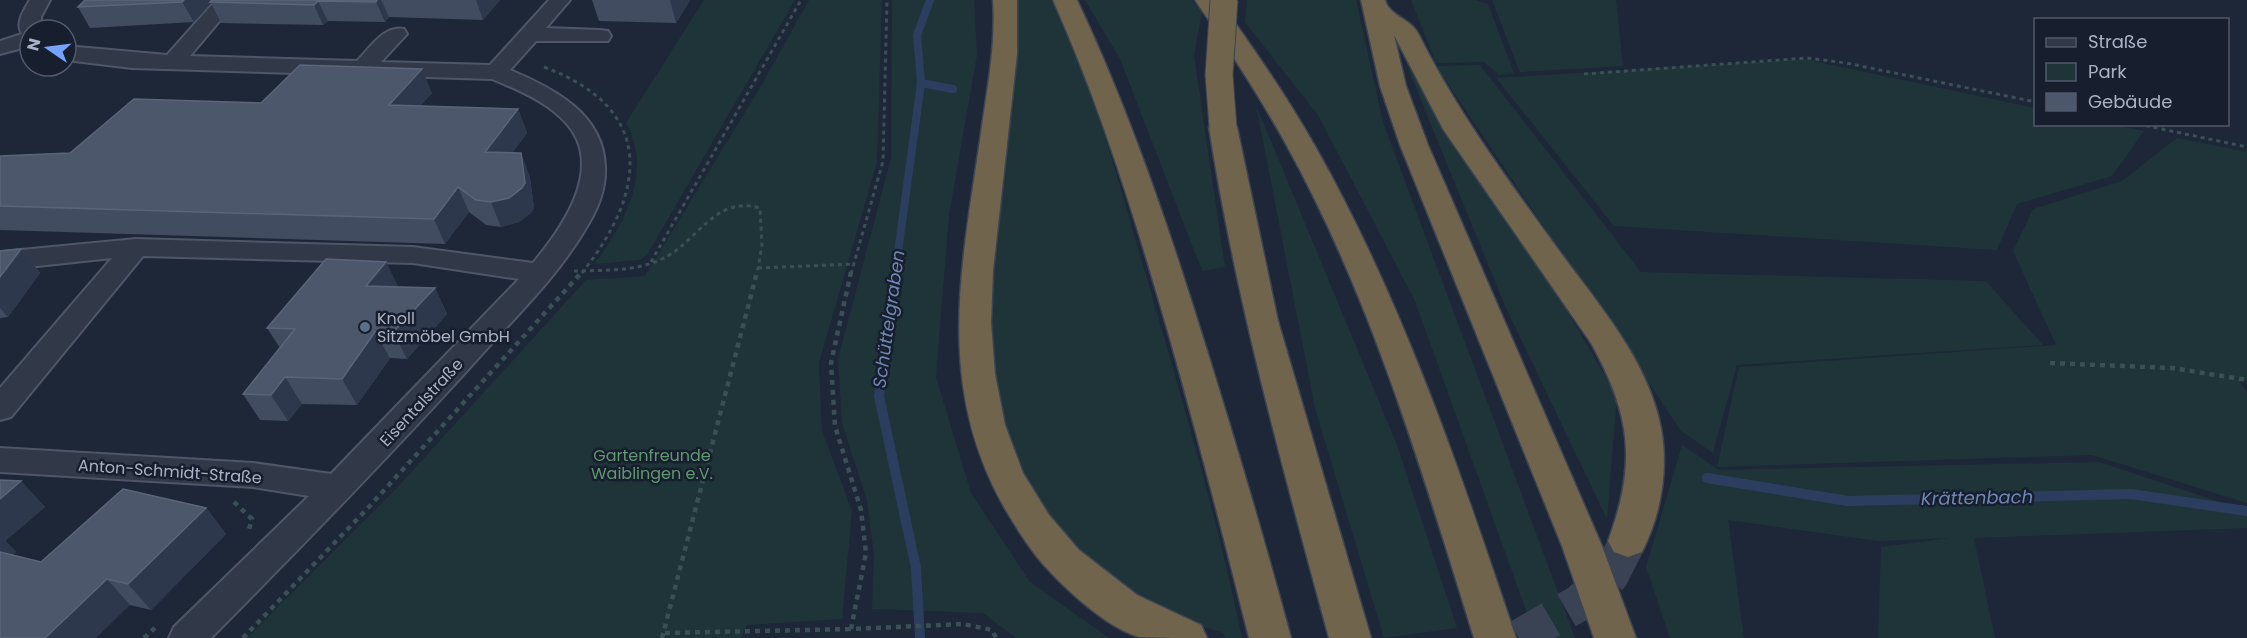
<svg xmlns="http://www.w3.org/2000/svg" width="2247" height="638" font-family="Poppins,sans-serif">
	<style>
		.green { fill: #1f3439 }
		.lines { fill: none; stroke-linecap: round; stroke-linejoin: round }
		.stream-far1 { stroke: #2c3e5f; stroke-width: 8 }
		.stream { stroke: #2c3e5f; stroke-width: 10 }
		.highway-tunnel { stroke: #394354; stroke-width: 37; stroke-dasharray: 37 18; stroke-linecap: butt }
		.minor-casing { stroke: #4e5667; stroke-width: 4 }
		.highway-casing { stroke: #3c4353; stroke-width: 3 }
		.path-far1 { stroke: #3a5054; stroke-width: 3; stroke-dasharray: 4 4; stroke-linecap: butt }
		.path { stroke: #3a5054; stroke-width: 4.5; stroke-dasharray: 5 5; stroke-linecap: butt }
		.minor { fill: #313949; fill-rule: evenodd }
		.highway { fill: #70644d; fill-rule: evenodd }
		.highway-bridge-casing { stroke: #3c4353; stroke-width: 29; stroke-linecap: butt }
		.highway-bridge { stroke: #70644d; stroke-width: 27 }
		.wall { fill: #414c61 }
		.shaded-wall { fill: #2e384c }
		.building { fill: #4c576c; stroke: #5b657a; stroke-width: 1.5 }
		.service-dot { fill: #5c6f8a; stroke: #171e2d; stroke-width: 2 }
		.labels { text-anchor: middle; stroke-width: 5; stroke-linejoin: round; paint-order: stroke }
		.poi-label { font-size: 16px; fill: #aab3c6; stroke: #171e2d; text-anchor: start }
		.street-label { font-size: 16px; fill: #aab3c6; stroke: #171e2d }
		.park-label { font-size: 16px; fill: #609871; stroke: #171e2d }
		.water-label { font-size: 18px; font-style: italic; fill: #6f87b2; stroke: #171e2d }
	</style>
	<rect width="100%" height="100%" fill="#1d2738"/>
	<path class="green" d="M704,0H795L647,255L640,260L596,264V262C625,223 653,171 626,123Z
		M809,0H882L877,162L819,363L822,431L852,511L842,619L747,625L741,638H247L395,490L586,280L645,276L761,86Z
		M892,0H974L977,55L949,215L936,377L971,493L1030,582L1109,638H1016L983,613L872,609L874,555L867,501L842,423L838,359L891,158Z
		M1015,0H1051C1093,82 1117,177 1143,265C1179,389 1216,512 1242,638H1225L1223,633L1174,618L1124,592L1081,558L1025,482L995,398L989,300Z
		M1085,0H1192L1202,12L1194,55L1225,267L1202,271L1120,59Z
		M1247,0H1356L1383,122L1575,638H1536L1415,301L1318,115L1245,22Z
		M1411,0H1476L1488,4L1514,73L1499,75L1484,62L1436,63Z
		M1492,0H1616L1623,66L1520,72Z
		M1804,59L2035,108L2036,124L2114,125L2144,131L2112,176L2017,204L1997,250L1614,226L1496,78Z
		M1480,65L1641,272L1986,281L2043,345L1737,365L1713,453L1681,431L1436,66Z
		M1407,66L1559,297L1617,396L1607,519L1505,306Z
		M1256,105L1397,445L1457,628L1384,638L1315,408Z
		M2177,138L2247,152V381H2240L2247,393V503L2092,455L1717,467L1739,367L2056,345L2013,251L2033,209L2122,181Z
		M1682,445L1719,470L2099,462L2247,511V528L1974,538L1995,638H1878L1881,547L1949,538L1878,541L1728,520L1744,638H1670L1646,567Z"/>
	<g class="lines">
		<path class="stream-far1" d="M921,83L953,89
			M895,274L921,83L917,35L930,0"/>
		<path class="stream" d="M896,272L879,396L916,568L920,638
			M1707,478L1848,501L2131,494L2247,511"/>
		<path class="highway-tunnel" d="M1519,638L1579,603L1610,576L1628,541"/>
		<g class="minor-casing">
			<path id="minor" d="M30,0H50L41,17V30H30V46L0,54V41L22,34C15,23 24,10 30,0Z
				M216,0H237L190,56L357,61C370,48 384,25 404,29L407,34L381,62L490,65L549,0H570L546,28L600,30L608,31L611,36L608,41H536L510,70C553,88 604,114 605,167C606,188 599,206 589,223C559,276 514,318 474,363C388,458 301,547 211,638H169L174,627L309,496L253,487L0,472V448L253,463L331,474L519,279L413,263L143,256L11,417L0,420V388L112,258L0,270V252L136,239L413,247L533,263C562,228 605,168 567,124C548,102 518,90 492,79L132,68L66,60V46L167,55Z"/>
		</g>
		<g class="highway-casing">
			<path id="highway" d="M993,0H1017V54L993,271L991,323L995,374L1005,425L1023,473L1049,515L1079,550L1137,595L1201,625L1207,638C1189,638 1156,638 1139,637C1106,627 1065,589 1042,563C1027,546 1016,527 1004,507C933,381 963,261 982,126C988,84 996,42 993,0Z
				M1053,0H1077C1129,110 1168,225 1204,341C1235,440 1264,538 1291,638H1249C1224,538 1198,438 1170,339C1137,224 1102,110 1053,0Z
				M1195,0H1219C1253,48 1287,96 1316,148C1403,302 1460,471 1516,638H1474C1422,471 1372,300 1287,146C1259,95 1228,48 1195,0Z
				M1361,0H1385C1389,16 1412,19 1419,35C1458,114 1511,184 1563,256C1600,306 1644,357 1659,419C1670,463 1662,513 1642,552L1628,557L1614,552L1608,541C1637,463 1631,415 1591,343L1443,129L1394,35L1406,86L1428,145L1602,546L1636,638H1594L1562,546L1400,145L1380,86Z
				M1223,119L1233,121L1237,127L1278,321L1371,638H1329C1283,469 1236,301 1209,127L1213,121Z"/>
		</g>
		<path class="path-far1" d="M544,67C657,109 647,192 581,274
			M1584,74L1807,58L1846,63L2036,102
			M2138,124L2247,147
			M651,262L801,0
			M758,268L853,264
			M574,271C603,270 635,272 662,259C698,242 714,195 760,208L762,245L757,274
			M851,274L883,161L887,0"/>
		<path class="path" d="M851,272L831,363L835,426L861,510L866,553L851,629L963,624L992,630L996,638
			M2050,363L2172,368L2247,380
			M234,502L252,519L248,533
			M665,633L851,629
			M144,638L157,626
			M243,638L367,509L582,272
			M662,638L757,272"/>
		<use href="#minor" class="minor"/>
		<use href="#highway" class="highway"/>
		<g class="highway-bridge-casing">
			<path id="highway-bridge" d="M1223,127L1219,75L1224,0"/>
		</g>
		<use href="#highway-bridge" class="highway-bridge"/>
	</g>
	<path class="wall" d="M85,0H500L483,20L389,17L385,22L328,21L323,25L221,23L211,3L194,22L90,28L78,7Z
		M592,0H690L676,23L599,21Z
		M432,93L420,106L518,109L527,133L512,153H521L530,178L534,208L531,213L519,222L501,227L486,225L469,212L445,244L0,230V156L70,153L261,103Z
		M21,249L40,273L8,317L0,318V251Z
		M398,287L435,288L447,314L407,359L390,358L357,405L302,404L288,421L260,420L243,394L280,348L267,328Z
		M0,480L21,481L45,507L5,541L16,552L12,555L41,562L206,508L226,534L151,610L130,605L0,638Z"/>
	<path class="shaded-wall" d="M184,0H214L194,22L182,2Z
		M377,0H381L389,17L385,22L376,2Z
		M476,0H500L483,20Z
		M670,0H690L676,23Z
		M318,1L328,21L323,25L314,5Z
		M422,69L432,93L400,129L389,105Z
		M518,109L527,133L495,176L485,152Z
		M521,153L530,178L534,208L531,213L519,222L501,227L491,202Z
		M458,187L469,212L445,244L434,219Z
		M21,249L40,273L8,317L0,308V277Z
		M386,262L399,288L366,286Z
		M435,288L447,314L407,359L393,332Z
		M375,332L390,358L357,405L342,379Z
		M285,377L302,404L288,421L271,395Z
		M21,481L45,507L5,541L16,552L0,566V499Z
		M206,508L226,534L151,610L128,584Z
		M107,579L130,605L96,638H45Z"/>
	<path class="building" d="M85,0H184L182,2L78,7Z
		M212,0H377L376,2L318,1L314,5L210,2Z
		M300,65L422,69L389,105L518,109L485,152L521,153L525,183L522,188L509,198L491,202L476,200L458,187L434,219L0,206V156L70,153L134,99L261,103Z
		M21,249L0,277V251Z
		M326,259L386,262L366,286L435,288L393,332H375L342,379L285,377L271,395L243,394L295,329L267,328Z
		M0,480L21,481L0,499Z
		M123,489L206,508L128,584L107,579L45,638H0V552L41,562Z"/>
	<circle class="service-dot" cx="365" cy="327" r="6"/>
	<g class="labels">
		<g class="poi-label">
			<text x="377" y="324">Knoll<tspan x="377" dy="18">Sitzmöbel GmbH</tspan></text>
		</g>
		<g class="street-label">
			<text transform="translate(421 402) rotate(-47)" y="6">Eisentalstraße</text>
			<text transform="translate(170 471) rotate(4)" y="6">Anton-Schmidt-Straße</text>
		</g>
		<g class="park-label">
			<text x="652" y="461">Gartenfreunde<tspan x="652" dy="18">Waiblingen e.V.</tspan></text>
		</g>
		<g class="water-label">
			<text transform="translate(889 319) rotate(-82)" y="6">Schüttelgraben</text>
			<text transform="translate(1977 498) rotate(-1)" y="6">Krättenbach</text>
		</g>
	</g>
	<rect x="2034" y="18" width="195" height="108" fill="#171e2d" stroke="#525a6a" stroke-width="1.5"/>
	<rect x="2046" y="38" width="30" height="9" fill="#313949" stroke="#525a6a" stroke-width="1.5"/>
	<text x="2088" y="48" font-size="18" fill="#aab3c6">Straße</text>
	<rect x="2046" y="63" width="30" height="18" fill="#1f3439" stroke="#525a6a" stroke-width="1.5"/>
	<text x="2088" y="78" font-size="18" fill="#aab3c6">Park</text>
	<rect x="2046" y="93" width="30" height="18" fill="#4c576c" stroke="#525a6a" stroke-width="1.5"/>
	<text x="2088" y="108" font-size="18" fill="#aab3c6">Gebäude</text>
	<g transform="translate(48 48) rotate(284)"><circle r="28" fill="#171e2d" stroke="#525a6a" stroke-width="1.5"/>
	<path d="M0-4.5L10 22L0 15L-10 22Z" fill="#76a2ff"/>
	<text y="-9" font-size="16" font-weight="bold" text-anchor="middle" fill="#aab3c6">N</text>
	</g>
</svg>
